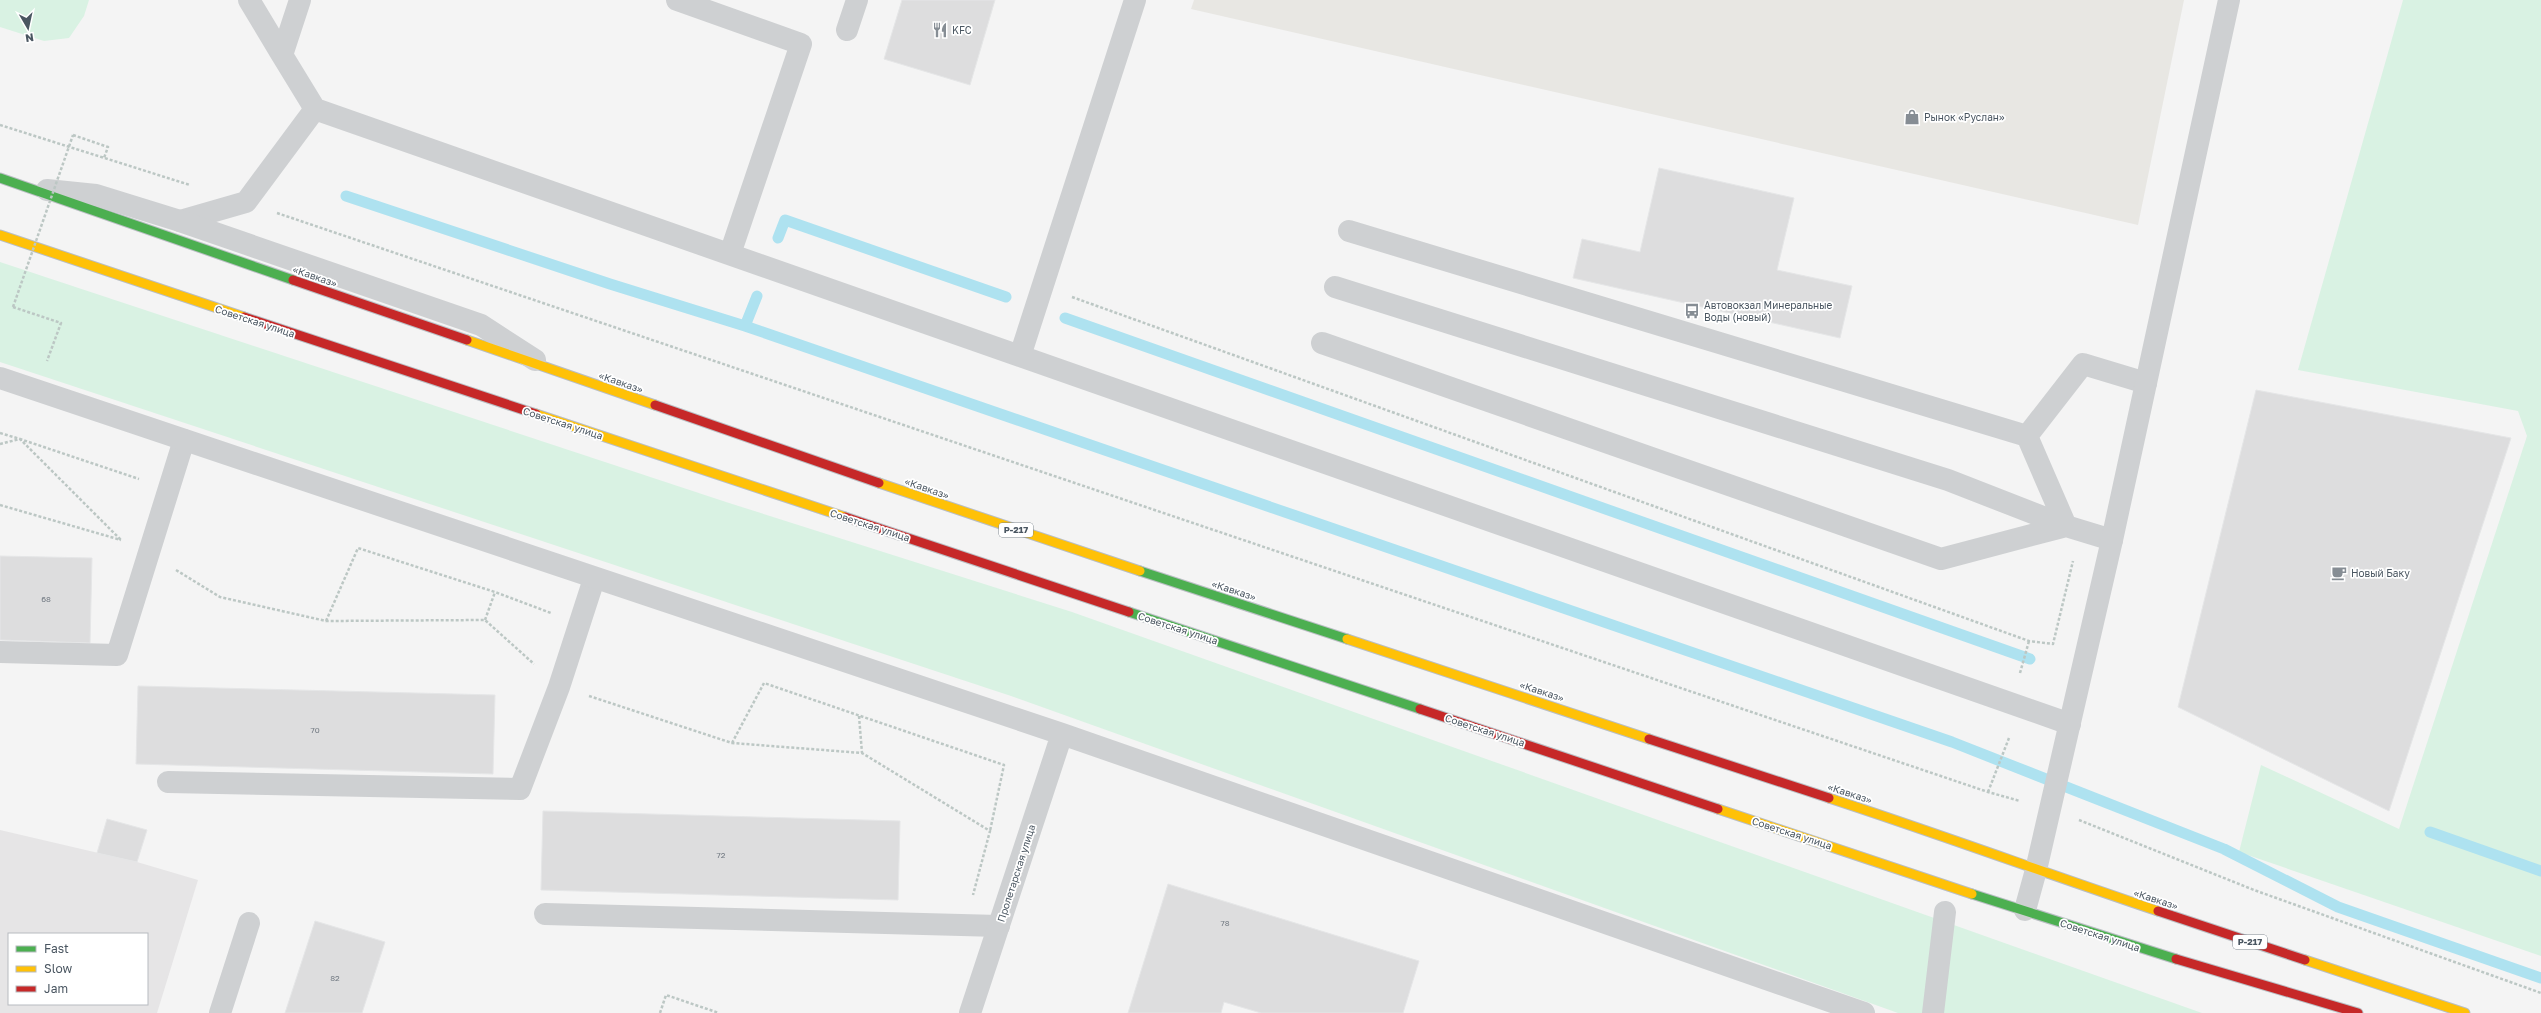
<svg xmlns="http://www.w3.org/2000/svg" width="2541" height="1013" font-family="'Golos Text',sans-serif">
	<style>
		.commercial { fill: #e8e7e3 }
		.education { fill: #e6e5e6; fill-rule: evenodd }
		.green { fill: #d9f2e3 }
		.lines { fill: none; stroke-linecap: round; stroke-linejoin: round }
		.stream { stroke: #aee2f0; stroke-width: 11 }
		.building { fill: #ddddde; stroke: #e5e6e7 }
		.fast-casing { stroke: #b9bec3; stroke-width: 11 }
		.slow-casing { stroke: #b9bec3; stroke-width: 11 }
		.jam-casing { stroke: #b9bec3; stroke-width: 11 }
		.path { stroke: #bcc7c4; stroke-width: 2.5; stroke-dasharray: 3 2; stroke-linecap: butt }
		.lane { stroke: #ced0d2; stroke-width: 22 }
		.street { stroke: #ced0d2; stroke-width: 22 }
		.fast { stroke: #4caf50; stroke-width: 9 }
		.slow { stroke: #ffc107; stroke-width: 9 }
		.jam { stroke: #c62828; stroke-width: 9 }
		.path-bridge { stroke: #bcc7c4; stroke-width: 2.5; stroke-dasharray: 3 2; stroke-linecap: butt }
		.labels { text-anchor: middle; stroke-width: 3.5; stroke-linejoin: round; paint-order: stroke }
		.number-label { font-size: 8px; fill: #707881 }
		.shield { fill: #fff; stroke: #808990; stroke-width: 1 }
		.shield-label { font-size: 9px; font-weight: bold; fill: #4a5661 }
		.poi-label { font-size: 10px; fill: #4a5661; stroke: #fff; text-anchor: start }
		.street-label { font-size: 10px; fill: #4a5661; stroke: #fff }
	</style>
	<rect width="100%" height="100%" fill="#f4f4f4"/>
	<path class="commercial" d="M1194,0H2184L2138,225L1191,9Z"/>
	<path class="education" d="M0,830L137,862L198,880L157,1013H0ZM9,934H147V1004H9Z"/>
	<path class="green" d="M0,0H89L84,16L69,38L44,41L0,27Z
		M2403,0H2541V956L2239,852L2261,765L2399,829L2527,436L2518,411L2298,370Z
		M0,262L726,502L1072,612L2202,1013H1898L1011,696L0,362Z"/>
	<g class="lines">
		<path class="stream" d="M346,196L610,284L745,326L757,296
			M778,238L785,220L1006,297
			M1065,318L2030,659
			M745,326L1952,742L2224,849L2338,907L2541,978
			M2430,832L2541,871"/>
	</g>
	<path class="building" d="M902,0H995L970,85L884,59Z
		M1659,168L1794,198L1777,270L1852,286L1840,338L1573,278L1582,239L1640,252Z
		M2256,390L2511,438L2389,811L2178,707Z
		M0,556L92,558L90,643L0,640Z
		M138,686L495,695L493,774L136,764Z
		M543,811L900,821L898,900L541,890Z
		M107,819L147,830L137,862L97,853Z
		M1168,884L1419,961L1403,1013H1261L1224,1002L1221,1013H1128Z
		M315,921L385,942L362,1013H285Z"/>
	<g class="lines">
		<g class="fast-casing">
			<path id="fast" d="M0,178L293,280
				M1140,571L1347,639
				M1129,612L1420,709
				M1972,894L2176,959"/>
		</g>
		<g class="slow-casing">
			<path id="slow" d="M0,235L244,317
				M467,340L655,405
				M536,414L845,517
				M879,483L1140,571
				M1347,639L1649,739
				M1829,798C1939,834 2048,874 2158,911
				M1718,809L1972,894
				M2305,960L2465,1013"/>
		</g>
		<g class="jam-casing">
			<path id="jam" d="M293,280L467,340
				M244,317L536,414
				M655,405L879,483
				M845,517L1129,612
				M1420,709L1718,809
				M1649,739L1829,798
				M2158,911L2305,960
				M2176,959L2358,1013"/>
		</g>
		<path class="path" d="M0,125L190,185
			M73,135L108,147L104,158
			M277,213L1988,792L2020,801
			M1072,297L2029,641L2053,644L2073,561
			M13,307L61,323L47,361
			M0,433L20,439L121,540
			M0,444L20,439L139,479
			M0,505L121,540
			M176,570L220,597L326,621L485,620L534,664
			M485,620L495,592
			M326,621L358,548L495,592L551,613
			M2020,673L2029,641
			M589,696L732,743L862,753L990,831L973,895
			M859,716L862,753
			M732,743L764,683L1004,765L990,831
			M1988,792L2009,738
			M2079,820L2254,890L2541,993
			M660,1013L666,995L719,1013"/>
		<path class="lane" d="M249,0L282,55
			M300,0L282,55L315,109
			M677,0L801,44L730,254
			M847,30L857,0
			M180,221L246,202L315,109L2070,724
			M1349,231L2027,436L2066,526
			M1335,287L1948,480L2066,526
			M1322,343L1941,559L2066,526L2112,540
			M1020,356L1135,0
			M2027,436L2083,364L2146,383
			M0,652L117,655L184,440
			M168,782L520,789L559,687L594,579
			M545,914L999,926
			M220,1013L249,923"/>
		<path class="street" d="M47,190L96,195L180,221L481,325L535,360
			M0,378L1062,734L1864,1013
			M2025,910L2036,870L2112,540L2229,0
			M970,1013L1062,734
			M1933,1013L1945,912"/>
		<use href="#fast" class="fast"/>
		<use href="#slow" class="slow"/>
		<use href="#jam" class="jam"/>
		<path class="path-bridge" d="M13,307L73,135"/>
	</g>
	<defs>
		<g id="restaurant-bare" transform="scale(1.2)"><path d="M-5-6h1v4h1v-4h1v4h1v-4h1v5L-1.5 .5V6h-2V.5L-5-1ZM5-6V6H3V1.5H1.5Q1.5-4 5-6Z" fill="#868d94" stroke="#fff" stroke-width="2.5" paint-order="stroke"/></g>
		<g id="shop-bare" transform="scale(1.2)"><path d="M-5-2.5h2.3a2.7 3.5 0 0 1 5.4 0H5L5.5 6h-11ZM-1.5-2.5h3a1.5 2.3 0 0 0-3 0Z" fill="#868d94" stroke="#fff" stroke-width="2.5" paint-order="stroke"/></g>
		<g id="bus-bare" transform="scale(1.2)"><path d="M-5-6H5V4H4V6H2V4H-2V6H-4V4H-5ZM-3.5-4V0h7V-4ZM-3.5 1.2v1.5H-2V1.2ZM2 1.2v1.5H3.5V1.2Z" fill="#868d94" stroke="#fff" stroke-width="2.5" paint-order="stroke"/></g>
		<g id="cafe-bare" transform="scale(1.2)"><path d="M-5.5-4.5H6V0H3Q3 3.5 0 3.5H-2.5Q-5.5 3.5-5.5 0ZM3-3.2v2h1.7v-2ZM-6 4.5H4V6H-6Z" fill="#868d94" stroke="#fff" stroke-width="2.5" paint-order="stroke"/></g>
	</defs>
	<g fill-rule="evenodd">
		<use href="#restaurant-bare" x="940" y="30"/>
		<use href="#shop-bare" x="1912" y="117"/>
		<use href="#bus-bare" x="1692" y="311"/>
		<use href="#cafe-bare" x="2339" y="573"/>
	</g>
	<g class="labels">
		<g class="number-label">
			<text x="46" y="602">68</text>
			<text x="315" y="733">70</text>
			<text x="721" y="858">72</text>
			<text x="1225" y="926">78</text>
			<text x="335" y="981">82</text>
		</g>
		<g class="shield">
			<rect x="999" y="523" width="34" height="14" rx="3"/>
			<rect x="2233" y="935" width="34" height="14" rx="3"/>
		</g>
		<g class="shield-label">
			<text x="1016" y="533">Р-217</text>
			<text x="2250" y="945">Р-217</text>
		</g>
		<g class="poi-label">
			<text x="952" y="34">KFC</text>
			<text x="1924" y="121">Рынок «Руслан»</text>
			<text x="1704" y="309">Автовокзал Минеральные<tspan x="1704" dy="12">Воды (новый)</tspan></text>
			<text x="2351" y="577">Новый Баку</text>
		</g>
		<g class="street-label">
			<text transform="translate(315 276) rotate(19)" y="4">«Кавказ»</text>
			<text transform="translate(255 321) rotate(18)" y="4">Советская улица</text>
			<text transform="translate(621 382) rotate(19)" y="4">«Кавказ»</text>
			<text transform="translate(563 423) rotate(18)" y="4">Советская улица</text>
			<text transform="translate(927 488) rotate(19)" y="4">«Кавказ»</text>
			<text transform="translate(870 525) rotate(18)" y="4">Советская улица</text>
			<text transform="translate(1234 590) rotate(18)" y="4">«Кавказ»</text>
			<text transform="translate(1178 628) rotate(18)" y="4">Советская улица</text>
			<text transform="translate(1542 691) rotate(18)" y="4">«Кавказ»</text>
			<text transform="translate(1485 730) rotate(18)" y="4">Советская улица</text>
			<text transform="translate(1850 793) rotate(18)" y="4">«Кавказ»</text>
			<text transform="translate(1792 833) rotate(18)" y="4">Советская улица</text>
			<text transform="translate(1016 873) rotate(-72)" y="4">Пролетарская улица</text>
			<text transform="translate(2156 899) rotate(18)" y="4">«Кавказ»</text>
			<text transform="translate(2100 935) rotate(18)" y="4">Советская улица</text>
		</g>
	</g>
	<rect x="8" y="933" width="140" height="72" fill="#ffffff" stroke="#b7bbc0"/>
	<rect x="16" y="946" width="20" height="6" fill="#4caf50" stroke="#b7bbc0"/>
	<text x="44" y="953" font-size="12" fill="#4a5661">Fast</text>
	<rect x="16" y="966" width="20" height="6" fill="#ffc107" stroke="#b7bbc0"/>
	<text x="44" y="973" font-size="12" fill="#4a5661">Slow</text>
	<rect x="16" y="986" width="20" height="6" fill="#c62828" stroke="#b7bbc0"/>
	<text x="44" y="993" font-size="12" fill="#4a5661">Jam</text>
	<g transform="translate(28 28) rotate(171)" stroke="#ffffff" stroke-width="3" paint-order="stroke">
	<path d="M0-3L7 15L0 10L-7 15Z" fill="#4a5661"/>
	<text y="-6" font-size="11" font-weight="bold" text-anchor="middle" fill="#4a5661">N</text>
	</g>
</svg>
